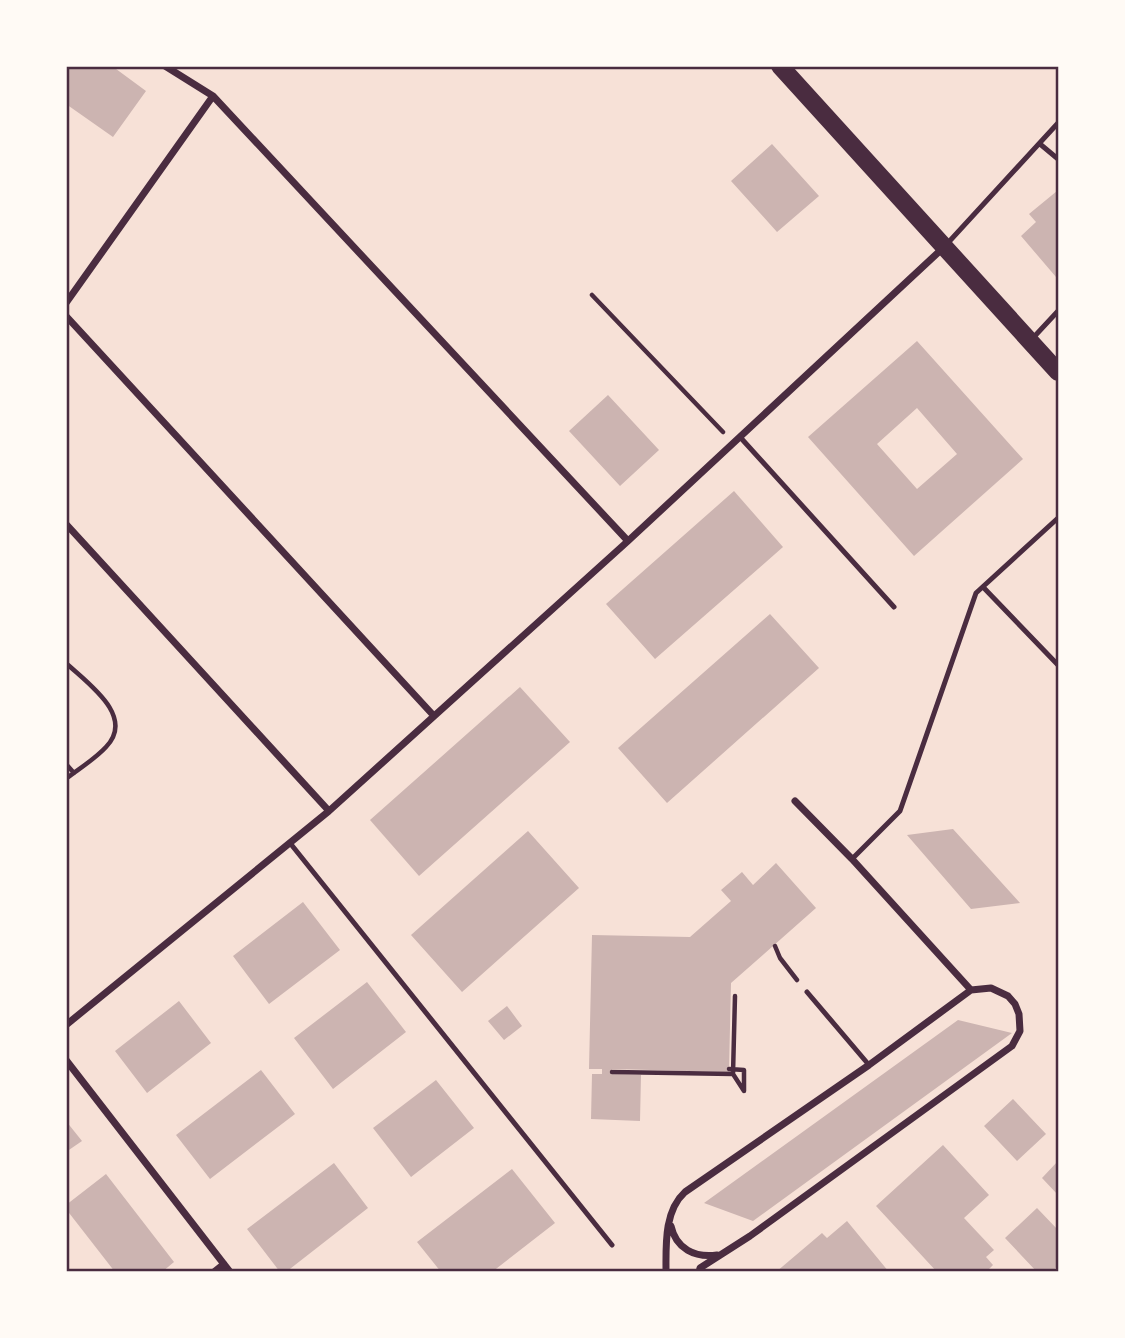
<svg xmlns="http://www.w3.org/2000/svg" width="1125" height="1338" font-family="Manrope,sans-serif">
	<style>
		.building { fill: #ccb4b1; fill-rule: evenodd }
		.lines { fill: none; stroke-linecap: round; stroke-linejoin: round }
		.path { stroke: #4a2c40; stroke-width: 4.5 }
		.service { stroke: #4a2c40; stroke-width: 5 }
		.minor { stroke: #4a2c40; stroke-width: 7 }
		.primary { stroke: #4a2c40; stroke-width: 18 }
		.neatline { fill: none; stroke: #4a2c40; stroke-width: 2.5 }
	</style>
	<rect width="100%" height="100%" fill="#f7e1d7"/>
	<path class="building" d="M66,66H112L146,91L113,137L66,104Z
		M772,144L819,196L777,232L731,181Z
		M1057,191L1058,275L1056,277L1021,236L1036,222L1029,214Z
		M917,341L1023,459L914,556L808,437ZM917,408L957,454L917,489L877,444Z
		M608,395L659,450L620,486L569,431Z
		M734,491L783,547L655,659L606,604Z
		M770,614L819,668L667,803L618,748Z
		M520,687L570,742L419,876L370,820Z
		M953,829L1020,903L971,909L907,835Z
		M528,831L579,888L462,992L411,935Z
		M776,863L816,908L731,983L729,1072L612,1069V1074L641,1075L640,1121L591,1119L592,1074H602V1069H589L592,935L690,937L731,901L721,890L742,872L753,885Z
		M303,902L340,950L269,1004L233,956Z
		M367,982L406,1032L333,1089L294,1038Z
		M179,1001L211,1043L147,1093L115,1051Z
		M507,1006L522,1026L504,1040L488,1021Z
		M958,1020L1012,1033L753,1221L704,1203Z
		M261,1070L295,1114L210,1179L176,1135Z
		M436,1080L474,1128L411,1177L373,1128Z
		M1013,1099L1046,1134L1017,1161L984,1126Z
		M66,1121L82,1141L66,1152Z
		M943,1145L989,1195L964,1218L994,1250L986,1257L993,1265L986,1272H937L876,1206Z
		M1058,1161V1195L1042,1178Z
		M334,1163L368,1208L286,1272H280L247,1229Z
		M512,1169L555,1223L492,1272H441L417,1242Z
		M106,1174L174,1262L162,1272H115L66,1209V1205Z
		M1037,1208L1058,1230V1265L1052,1272H1037L1005,1238Z
		M847,1221L889,1272H776L822,1233L827,1238Z"/>
	<g class="lines">
		<path class="path" d="M592,295L723,432
			M66,663C87,683 136,716 106,747C95,759 80,768 67,778
			M66,764L74,773
			M775,946L780,958L797,980
			M729,1069L744,1070V1091L733,1074L735,996
			M612,1072L733,1074"/>
		<path class="service" d="M1040,144L1058,159
			M946,245L1058,123
			M1032,339L1058,311
			M740,437L894,607
			M983,587L1058,665
			M290,843L612,1245
			M852,859L900,811L976,593L1058,518
			M807,992L869,1065"/>
		<path class="minor" d="M165,66L213,96L628,541
			M66,303L213,96
			M66,316L434,716
			M66,524L329,811
			M795,801L852,859L971,990
			M66,1025L329,811L628,541L943,248
			M66,1060L230,1272
			M671,1226C676,1249 695,1258 717,1255
			M214,1272L224,1264
			M666,1272C666,1245 664,1211 685,1192L869,1065L971,990L991,988L1008,996L1015,1004L1019,1014L1020,1031L1012,1046L750,1236L700,1268L699,1272"/>
		<path class="primary" d="M780,66L1058,372"/>
	</g>
	<rect width="1125" height="1338" fill="none" stroke="#fffaf5" stroke-width="136"/>
	<rect x="68" y="68" width="989" height="1202" class="neatline"/>
</svg>
